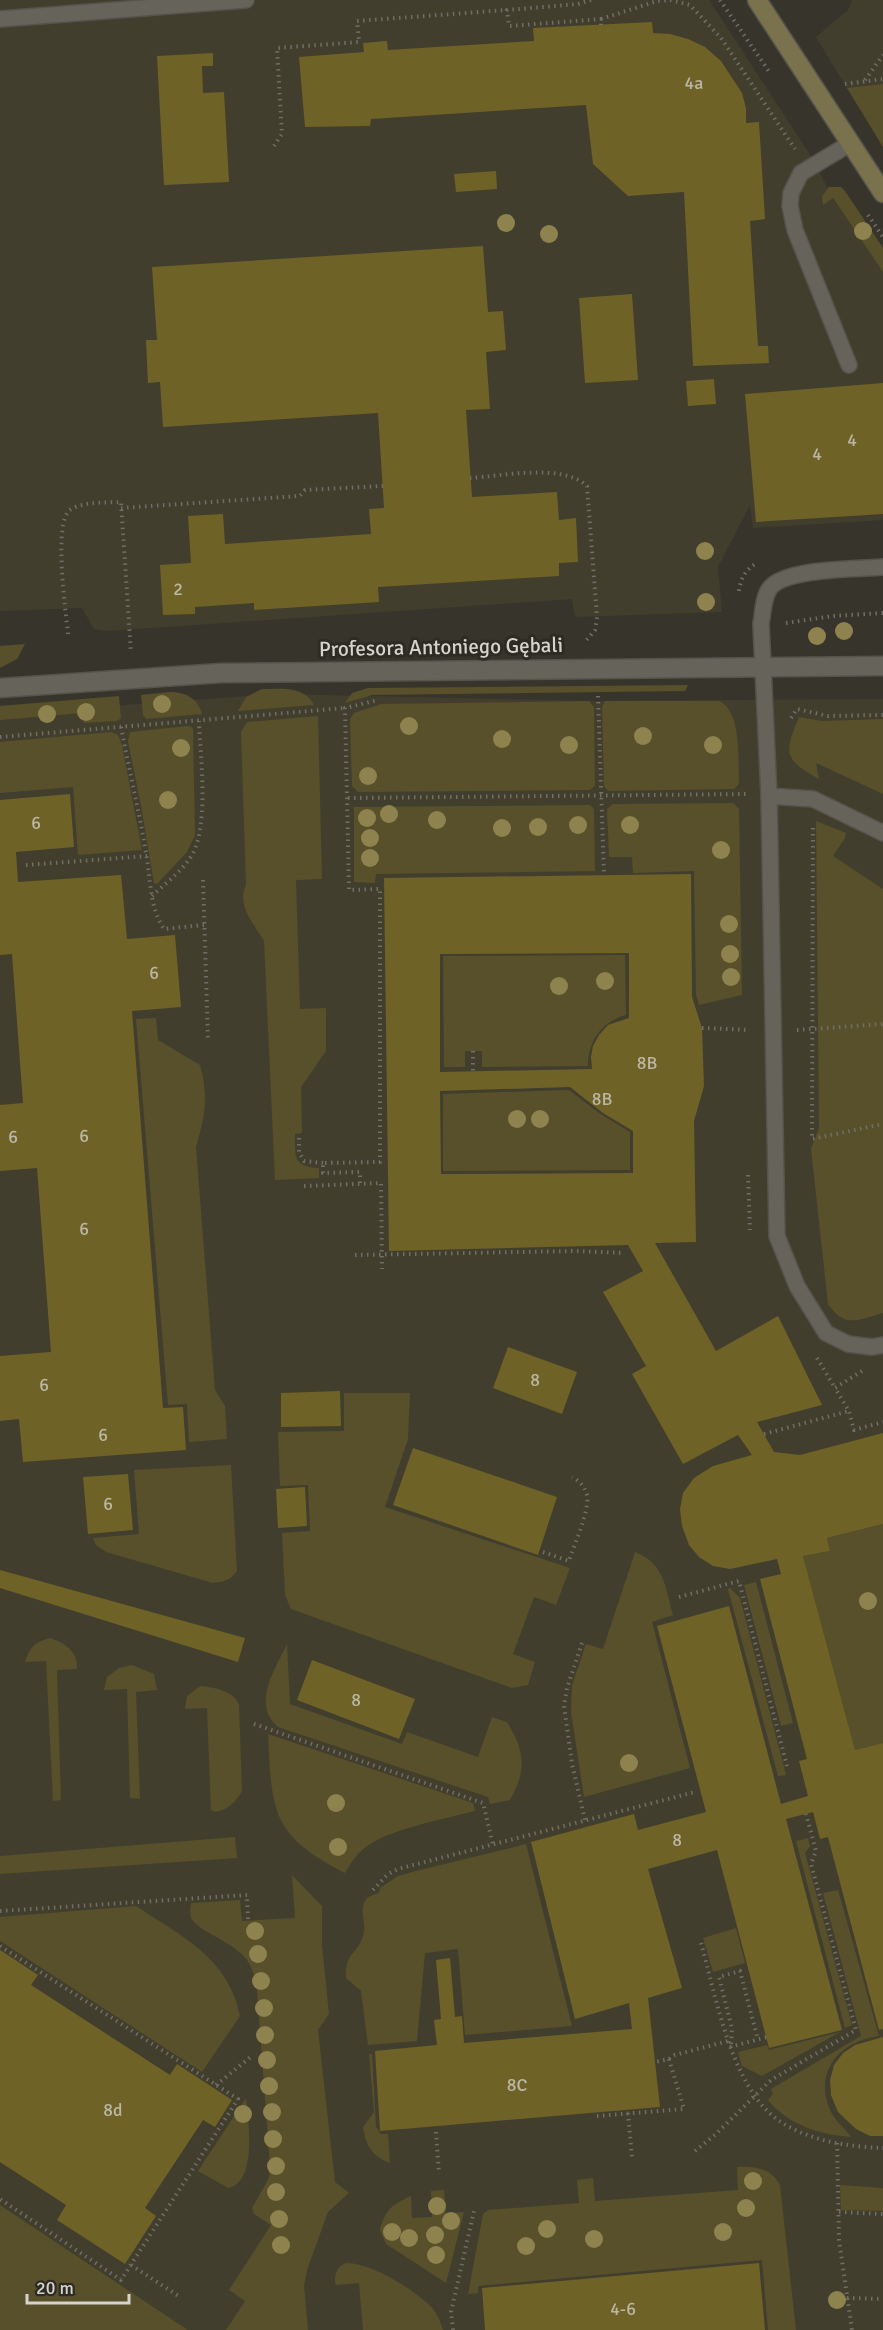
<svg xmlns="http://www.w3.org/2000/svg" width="883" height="2330" font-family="Signika,sans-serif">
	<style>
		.built { fill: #413e2e }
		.green { fill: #58502a }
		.building { fill: #6f6227; fill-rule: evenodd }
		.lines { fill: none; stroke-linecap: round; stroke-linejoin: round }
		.lane-casing { stroke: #55534c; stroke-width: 18 }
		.street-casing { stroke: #55534c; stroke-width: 21 }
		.secondary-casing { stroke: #55534c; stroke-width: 21 }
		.path { stroke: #706e66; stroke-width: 4; stroke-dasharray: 1.5 4.5; stroke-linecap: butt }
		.lane { stroke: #66645a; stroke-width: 15 }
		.street { stroke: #66645a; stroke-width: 18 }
		.secondary { stroke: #79724d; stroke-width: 18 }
		.tree { fill: #8e824e }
		.labels { text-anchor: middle; stroke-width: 6; stroke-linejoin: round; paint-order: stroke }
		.number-label { font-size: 18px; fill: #bbb7a4 }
		.street-label { font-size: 21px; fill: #d4d3cd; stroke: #2d2b22 }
	</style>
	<rect width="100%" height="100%" fill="#37352b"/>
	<path class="built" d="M0,0H709L809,153L833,198L883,271V520L753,528L750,505L718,567L722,612L575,617L572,599L108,631L94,629L82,608L0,611Z
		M852,0H883V147L816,37L848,10Z
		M277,694L589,701L883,699V2330H188L0,2205V714Z"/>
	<path class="green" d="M883,84V147L847,88Z
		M829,187H841L845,191L883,248V272L833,198L823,205L822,196Z
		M25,644L17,659L0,668V646Z
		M688,685L685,691L372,695L345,703L352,693L368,688Z
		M262,689C280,689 304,685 314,705L238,711L246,697Z
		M170,692C185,692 198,698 202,714L146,719L143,715L141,695Z
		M119,696L121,718L117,721L84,723L83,713L0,720V706Z
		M589,701L594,707L595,786L590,790L358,792L352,786L350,719L354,713L381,704Z
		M605,701H719C742,710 738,762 739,784L734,789L608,791L604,786L602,707Z
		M318,716L322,879L296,880L300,1009L326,1008V1051L301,1087L302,1133L295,1134C295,1156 293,1167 319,1168V1178L275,1180L264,941C254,924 236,905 246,885L241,732L247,722Z
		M799,717L822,721L883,719V794L816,763L819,779C783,759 784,753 799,717Z
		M188,726L193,728L195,835L187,852L157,884L154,883L141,806L128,741L130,732Z
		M111,732L118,735L122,745L142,850L78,855L73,787L0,793V742Z
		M733,803L739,809L742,995L699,1005L696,995L694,871L633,873L632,857H609L607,809L613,804Z
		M590,805L594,809L595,871L376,874L375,883L354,882V807Z
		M816,821L846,833L845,838L833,856L883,889V1313C858,1320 845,1329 828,1304L811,1149L819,1128Z
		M625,955L626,1015C602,1021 588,1041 588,1066L482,1067V1051H465V1067H444L443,956Z
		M156,1018L158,1040L200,1065C209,1098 205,1115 196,1147L215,1390L225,1406L227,1439L189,1442L187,1404L168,1405L136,1019Z
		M569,1090L599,1113L630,1132V1170L443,1171V1094Z
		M344,1393H410L408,1439L385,1507L570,1568L556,1605L534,1597L513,1654L535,1662L528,1685L512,1688L291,1609L285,1595L282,1533L310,1531L308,1485L280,1486L278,1432L344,1431Z
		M231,1465L237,1571C231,1580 223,1582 213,1583L106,1552L96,1545L93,1538L139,1534L134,1470Z
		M883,1524V1743L855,1750L803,1556L830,1551L827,1538Z
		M635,1552C665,1564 665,1587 673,1615L652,1622L690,1768L584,1797L571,1712L572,1685L586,1644L603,1649Z
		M756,1582L793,1723L781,1726L744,1585Z
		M730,1588L740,1598L786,1775L778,1776L728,1589Z
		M50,1638C65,1643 78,1651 77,1669L57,1670L61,1800L53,1801L46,1661L25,1662C30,1647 35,1642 50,1638Z
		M287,1644L290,1704L402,1744L407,1732L478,1757L492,1717L507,1722C525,1751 527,1770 510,1800L490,1804L488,1797L278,1727C275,1724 271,1720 269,1716C258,1693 278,1664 287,1644Z
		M132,1665L154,1674L157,1690L136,1692L140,1799L130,1798L127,1689L104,1690L107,1677L119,1668Z
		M200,1686C213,1687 235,1691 239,1705L242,1791C236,1802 227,1810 215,1812L211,1810L207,1708L185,1709L187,1696Z
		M268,1734L473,1803L475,1811C448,1818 391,1829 369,1845C358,1852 351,1862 345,1873C271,1835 272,1812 268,1734Z
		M235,1837L237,1858L0,1874V1856Z
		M808,1838L810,1846L805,1853L852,2025L845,2028L796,1841Z
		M526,1844L572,2026L465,2035L458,1949L425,1953L417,2041L368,2045L361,1991L346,1978C344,1954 358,1953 363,1936C367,1925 360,1913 364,1903C366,1896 373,1895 379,1893L380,1888L398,1876L416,1871Z
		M292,1875L322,1906V1945L329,2014L318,2030L335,2182L349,2193L328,2212L307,2270L304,2285L308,2330H226L245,2301L229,2290L271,2225L254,2214L252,2208L269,2178L270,2166L257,1991C256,1980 253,1969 247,1960C233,1942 206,1935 193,1921C189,1916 190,1909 191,1903L240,1900L242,1921L295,1918Z
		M838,1890L879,2036C840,2041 812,2072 831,2112C836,2122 845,2128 851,2137C821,2135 788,2125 768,2100L773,2094L771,2089L861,2036L823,1893Z
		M136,1906C181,1936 229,1958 240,2016L202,2072L0,1941V1917Z
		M736,1928L745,1963L713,1972L703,1938Z
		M840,2032L762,2076L742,2066L738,2052L767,2045L769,2050Z
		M369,2054H372L376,2127L381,2134H388L390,2163C372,2156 366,2146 363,2127L374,2112Z
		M246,2098C248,2119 258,2183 228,2188L198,2171Z
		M737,2167C755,2166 771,2168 780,2185L796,2330H768L762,2260L478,2286V2293L468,2294L483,2214L488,2210L579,2203L577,2180L593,2178L595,2201L738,2190Z
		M840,2185L883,2188V2211L841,2210Z
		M444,2190L446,2213L464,2212L446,2283L386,2244L380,2230C385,2210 392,2204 411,2196L412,2218L432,2217L431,2191Z
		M0,2205L188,2330H0Z
		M346,2263C370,2263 408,2286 426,2302C435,2309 440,2319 443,2330H363L359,2283L336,2285C333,2276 337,2266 346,2263Z"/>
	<path class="building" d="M652,22L653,33L670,34L688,39L705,47L721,61L742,93L746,108V123L759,122L765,219L750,221L758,346H768L769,363L693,366L684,192L628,196L593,164L586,105L371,119L370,126L305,127L299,57L364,52L363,43L387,41L388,50L534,41L533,28Z
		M213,53V66H202L203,93L224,92L229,182L164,185L157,56Z
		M496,171L497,189L456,192L454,174Z
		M483,246L488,312L503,311L506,350L486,352L490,409L466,410L472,497L557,492L559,520L576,518L578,562L559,563V576L378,587L379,602L254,610V603L195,607V614L163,615L160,565L191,563L188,516L223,514L225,544L371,534L369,509L384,508L378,413L163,427L160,382L148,383L146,340H157L152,267Z
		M632,294L638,380L585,383L579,298Z
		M714,379L716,404L688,406L686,381Z
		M883,383V514L756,522L745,394Z
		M70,794L74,847L16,852L18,882L121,875L127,939L175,935L181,1007L132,1011L163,1408L183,1407L186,1450L23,1462L19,1419L0,1421V1356L51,1352L37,1168L0,1171V1105L23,1103L12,954L0,955V800Z
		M691,874L692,997L702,1028L704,1086L694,1121L696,1242L655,1243L716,1351L778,1316L822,1405L757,1422L774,1452L800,1455L883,1433V1524L827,1538L830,1551L803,1556L855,1750L883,1743V2029L879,2030L828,1837L820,1839L813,1812L786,1819L842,2030L769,2048L717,1850L648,1869L682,1988L648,1998L660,2107L380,2131L375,2051L437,2045L434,2020L441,2019L436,1960L450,1958L455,2017L462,2016L464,2043L632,2029L629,2003L575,2019L531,1842L634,1814L638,1830L706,1812L657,1626L729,1606L781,1804L808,1796L799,1761L807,1759L760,1579L781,1574L777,1559L730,1569L713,1566L699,1557L689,1545L682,1526L680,1509L683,1493L694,1478L713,1466L752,1455L738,1435L683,1464L632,1374L646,1366L603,1292L643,1271L628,1245L389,1251L384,878ZM629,953V1018L608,1025L599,1035L593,1046L591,1057L592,1069L440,1072V954ZM570,1087L603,1113L633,1131V1173L441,1174L440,1091Z
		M508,1347L577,1372L562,1414L493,1388Z
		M340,1391L341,1426L281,1427V1393Z
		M413,1448L557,1497L538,1555L393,1505Z
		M128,1474L133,1530L88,1534L83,1477Z
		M305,1487L307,1526L278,1528L276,1489Z
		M0,1570L245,1638L238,1662L0,1588Z
		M312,1660L415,1699L399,1739L297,1700Z
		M0,1950L38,1975L31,1985L170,2075L177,2064L232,2100L215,2127L203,2120L145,2208L156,2216L125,2264L57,2220L66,2205L0,2162Z
		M883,2037V2136H870L856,2129L838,2112L831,2095L830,2080L834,2065L843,2053L855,2045Z
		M759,2263L765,2330H485L482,2288Z"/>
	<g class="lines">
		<g class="lane-casing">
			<path id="lane" d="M0,19L246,0
				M849,365L795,230L790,206L791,193L801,173L851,143
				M883,567C858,569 785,568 770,588C763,597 763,613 761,624L769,796L777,1236L797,1286L826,1333L848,1344L872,1347L883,1345
				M769,796L813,799L883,833"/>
		</g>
		<g class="street-casing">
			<path id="street" d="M0,688L221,673L883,666"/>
		</g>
		<g class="secondary-casing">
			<path id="secondary" d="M757,0L883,193"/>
		</g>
		<path class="path" d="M591,0L578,4L507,10L509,26L601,19V25
			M720,0L770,73
			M601,19L657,1L670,0L690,5L721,38L795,149
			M865,80L883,55
			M845,84L883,79
			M274,146L282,134L277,48L359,42L357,21L507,10
			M868,215L883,237
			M470,478C502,476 563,463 587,486L597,617L595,630L585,642
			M121,508L300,496L305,490L383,486
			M739,591C741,578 745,570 757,563
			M786,623L833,616L883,613
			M68,634C66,612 53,522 70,510C84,501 105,503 121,502L131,653
			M598,696L604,875
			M791,718L797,709L828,716L883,715
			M121,727C129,769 139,811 146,853C151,880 149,906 164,929L204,925
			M0,737L345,708
			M348,798L746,794
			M813,828L812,1139L883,1124
			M26,865L147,856
			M203,880L208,1040
			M152,896C164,885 178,874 188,861C211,833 200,757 199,721
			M702,1028L750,1030
			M797,1030L883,1024
			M473,1051V1071
			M299,1138V1152L304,1161L323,1163
			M748,1175L750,1230
			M360,1183V1172L323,1173V1163L380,1162V889L349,890L345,708L378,700
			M304,1186L381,1183L382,1269
			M355,1255L574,1251L625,1253
			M817,1358L835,1388
			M862,1371L835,1388L849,1411L854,1430L883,1422
			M764,1434L849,1411
			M543,1552L569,1561C574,1545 590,1510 587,1495C585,1486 579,1481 572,1477
			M679,1597L739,1581L787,1766
			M582,1643L567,1688L564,1706L572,1764L585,1820
			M254,1724L483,1803L493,1845
			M373,1890L388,1874L398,1869L695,1792
			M0,1911L247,1895L248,1919
			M701,1943C716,1996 730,2081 774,2117C803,2140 848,2147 883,2148
			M0,1946L238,2099L121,2280L0,2199
			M731,2044L732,2029L719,1977L740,1971L758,2040
			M730,2047L767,2037
			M669,2059L675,2055L728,2041
			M216,2085L253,2055
			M628,2113L632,2157
			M597,2116L684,2109L669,2059L655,2062
			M436,2132L439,2174
			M837,2143L839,2240L852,2330
			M695,2151L715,2135L771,2080L856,2030L811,1864L816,1851L806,1814
			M839,2212L883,2214
			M131,2265L180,2297
			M847,2298L883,2299
			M453,2330L451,2312L474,2211"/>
		<use href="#lane" class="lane"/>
		<use href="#street" class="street"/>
		<use href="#secondary" class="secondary"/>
	</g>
	<g class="tree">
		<circle cx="506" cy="223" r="9"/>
		<circle cx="863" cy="231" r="9"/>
		<circle cx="549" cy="234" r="9"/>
		<circle cx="705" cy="551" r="9"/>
		<circle cx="706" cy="602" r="9"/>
		<circle cx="844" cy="631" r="9"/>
		<circle cx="817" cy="636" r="9"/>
		<circle cx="162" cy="704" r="9"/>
		<circle cx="86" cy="712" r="9"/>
		<circle cx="47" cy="714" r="9"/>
		<circle cx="409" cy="726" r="9"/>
		<circle cx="643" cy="736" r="9"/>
		<circle cx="502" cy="739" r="9"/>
		<circle cx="569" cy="745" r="9"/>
		<circle cx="713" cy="745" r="9"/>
		<circle cx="181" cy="748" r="9"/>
		<circle cx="368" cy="776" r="9"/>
		<circle cx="168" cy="800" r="9"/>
		<circle cx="389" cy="814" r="9"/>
		<circle cx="367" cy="818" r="9"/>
		<circle cx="437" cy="820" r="9"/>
		<circle cx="578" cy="825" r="9"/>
		<circle cx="630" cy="825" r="9"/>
		<circle cx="538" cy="827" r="9"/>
		<circle cx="502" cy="828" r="9"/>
		<circle cx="370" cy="838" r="9"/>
		<circle cx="721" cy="850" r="9"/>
		<circle cx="370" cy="858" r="9"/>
		<circle cx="729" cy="924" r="9"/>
		<circle cx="730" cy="954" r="9"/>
		<circle cx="731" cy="977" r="9"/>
		<circle cx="605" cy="981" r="9"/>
		<circle cx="559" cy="986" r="9"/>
		<circle cx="517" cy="1119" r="9"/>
		<circle cx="540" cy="1119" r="9"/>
		<circle cx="868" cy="1601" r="9"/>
		<circle cx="629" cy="1763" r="9"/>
		<circle cx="336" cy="1803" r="9"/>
		<circle cx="338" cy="1847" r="9"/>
		<circle cx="255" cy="1931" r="9"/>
		<circle cx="258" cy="1954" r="9"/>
		<circle cx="261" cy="1981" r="9"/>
		<circle cx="264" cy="2008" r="9"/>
		<circle cx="265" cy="2035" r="9"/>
		<circle cx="267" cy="2060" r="9"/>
		<circle cx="269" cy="2086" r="9"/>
		<circle cx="272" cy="2112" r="9"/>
		<circle cx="243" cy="2114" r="9"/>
		<circle cx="273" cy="2139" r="9"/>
		<circle cx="276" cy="2166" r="9"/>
		<circle cx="753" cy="2181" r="9"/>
		<circle cx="276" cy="2192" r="9"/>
		<circle cx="437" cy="2206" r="9"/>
		<circle cx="746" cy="2208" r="9"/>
		<circle cx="279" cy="2219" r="9"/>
		<circle cx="451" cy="2221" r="9"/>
		<circle cx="547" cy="2229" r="9"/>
		<circle cx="392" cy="2232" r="9"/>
		<circle cx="723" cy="2232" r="9"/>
		<circle cx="435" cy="2235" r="9"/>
		<circle cx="409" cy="2238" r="9"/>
		<circle cx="594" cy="2239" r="9"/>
		<circle cx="281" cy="2245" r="9"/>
		<circle cx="526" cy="2246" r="9"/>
		<circle cx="436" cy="2255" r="9"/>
		<circle cx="837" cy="2300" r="9"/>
	</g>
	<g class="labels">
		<g class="number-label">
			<text x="694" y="89">4a</text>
			<text x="852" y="446">4</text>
			<text x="817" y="460">4</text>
			<text x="178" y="595">2</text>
			<text x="36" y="829">6</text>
			<text x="154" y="979">6</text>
			<text x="647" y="1069">8B</text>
			<text x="602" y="1105">8B</text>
			<text x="84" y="1142">6</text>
			<text x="13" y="1143">6</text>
			<text x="84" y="1235">6</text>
			<text x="535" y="1386">8</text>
			<text x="44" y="1391">6</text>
			<text x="103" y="1441">6</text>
			<text x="108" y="1510">6</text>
			<text x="356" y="1706">8</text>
			<text x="677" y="1846">8</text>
			<text x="517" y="2091">8C</text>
			<text x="113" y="2116">8d</text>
			<text x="623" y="2315">4-6</text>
		</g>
		<g class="street-label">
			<text transform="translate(441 647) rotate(-1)" y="7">Profesora Antoniego Gębali</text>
		</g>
	</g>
	<path d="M27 2294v9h102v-9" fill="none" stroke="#d4d3cd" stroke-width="3"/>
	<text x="36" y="2294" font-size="18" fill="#d4d3cd" stroke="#2d2b22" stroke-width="4.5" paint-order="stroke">20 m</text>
</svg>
